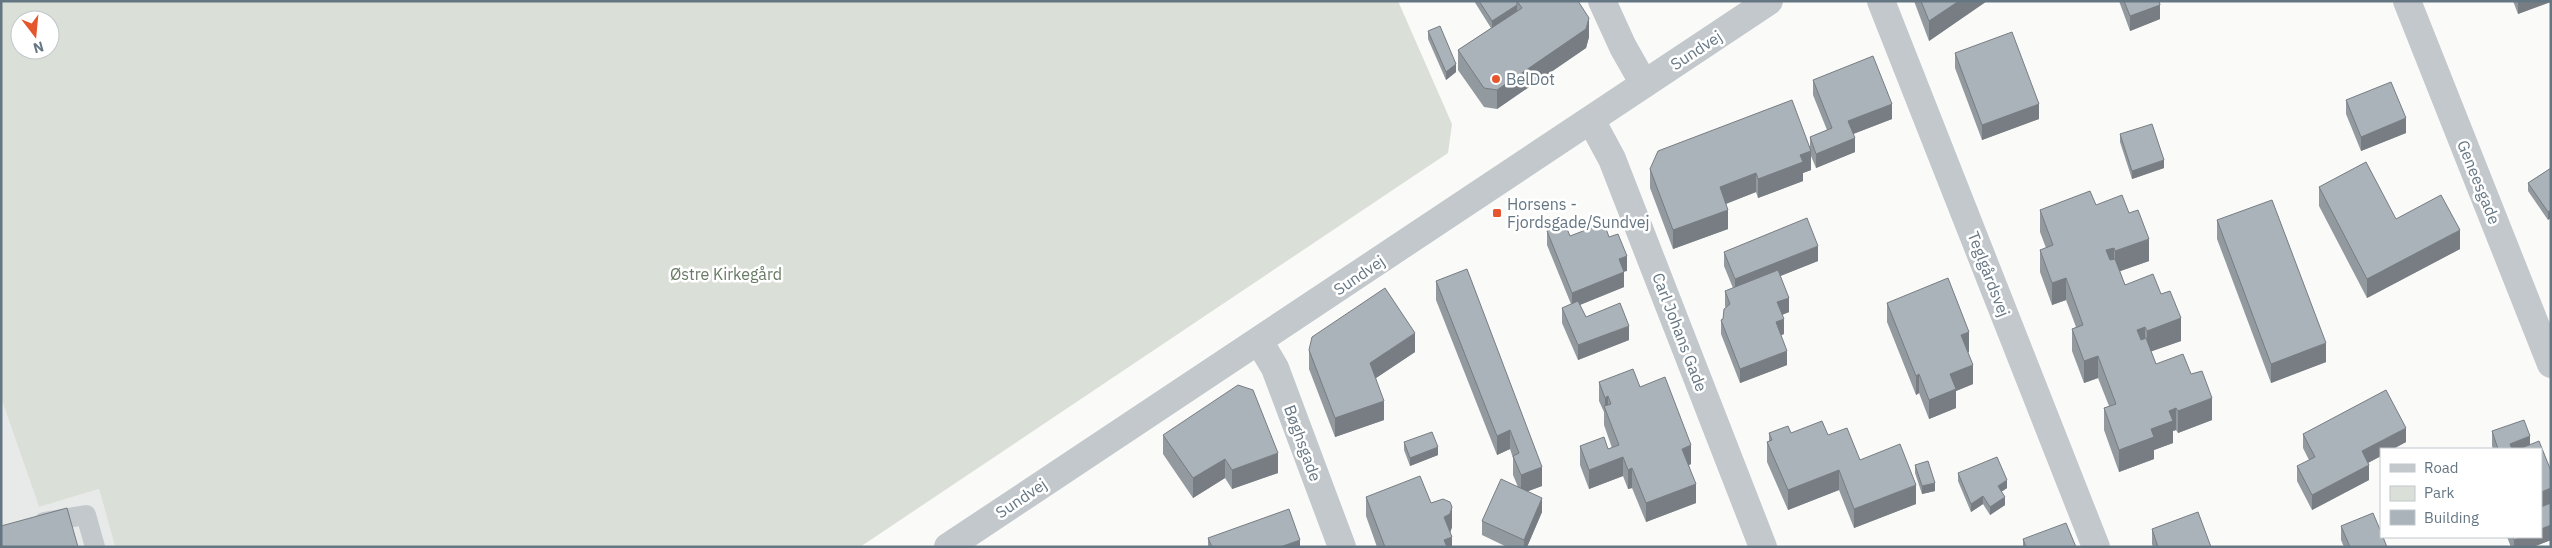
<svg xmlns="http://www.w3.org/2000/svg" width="2552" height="548" font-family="'IBM Plex Sans',sans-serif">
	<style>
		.built { fill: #e8e9e9 }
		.green { fill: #dadfd7; fill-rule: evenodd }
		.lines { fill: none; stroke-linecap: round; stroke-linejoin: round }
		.service { stroke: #c3c8cc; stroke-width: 20 }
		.minor { stroke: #c3c8cc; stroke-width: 28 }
		.tertiary { stroke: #c3c8cc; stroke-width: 28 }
		.wall { fill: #929a9f }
		.shaded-wall { fill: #777d82 }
		.building { fill: #aab3b9; stroke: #777d82 }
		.poi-dot { fill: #e4572e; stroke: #fff; stroke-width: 2 }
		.labels { text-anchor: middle; stroke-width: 5; stroke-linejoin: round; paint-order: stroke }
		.street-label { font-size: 16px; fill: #657683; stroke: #fff }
		.poi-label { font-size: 16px; fill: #657683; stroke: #fff; text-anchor: start }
		.park-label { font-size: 16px; fill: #687a64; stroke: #fff }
	</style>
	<rect width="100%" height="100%" fill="#fafaf8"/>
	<path class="built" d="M1,398L39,507L99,489L115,547H1Z"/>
	<path class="green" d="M1,1H1398L1452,124L1448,153L860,547H115L99,489L39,507L1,398ZM20,20H50V50H20Z"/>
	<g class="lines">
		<path class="service" d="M44,522L86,515L95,547"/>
		<path class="minor" d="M1602,1L1623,47L1644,84
			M1881,1L2096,547
			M2407,1L2551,364
			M1591,120L1612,159L1763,547
			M1259,341L1275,368L1342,547"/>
		<path class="tertiary" d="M948,547L1769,1"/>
	</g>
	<path class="wall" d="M1474,1H1578L1589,37L1586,48L1497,109L1484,107L1458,70V50L1491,28Z
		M1914,1H1987L1929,41Z
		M2119,1H2159L2160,19L2130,31Z
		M2513,1H2551L2518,14Z
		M1428,31L1456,72L1446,80L1428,39Z
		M1955,53L2039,119L1982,140L1955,68Z
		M1813,80L1892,119L1853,134L1855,152L1816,168L1811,156V170L1803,173V181L1758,198L1756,192L1726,204L1728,229L1673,249L1650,188V169L1810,146V137L1827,130L1813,95Z
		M2346,100L2406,133L2361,151L2346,114Z
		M2120,134L2164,168L2132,179L2120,142Z
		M2551,168L2548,220L2528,191V183Z
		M2319,187L2396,219L2460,249L2367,298L2319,206Z
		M2096,205L2129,213L2149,261L2120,271L2125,285L2161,294L2181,341L2151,351L2156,364L2191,374L2212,420L2178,433L2176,430L2173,431V443L2154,450V459L2119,472L2104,430V408L2109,406L2098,378L2084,383L2072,351V329L2076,327L2066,300L2052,305L2040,272V250L2046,248L2040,232V210Z
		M2217,220L2326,362L2271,383L2217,239Z
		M1547,231L1570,236L1609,237L1627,271H1624V287L1580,305L1586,317L1629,340L1578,360L1562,323V308L1571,304L1547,245Z
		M1724,252L1818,261L1780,276L1789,312L1782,315L1784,334L1781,335L1787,365L1740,383L1721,334V320L1723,319L1726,308L1725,306V291L1733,288L1724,266Z
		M1436,281L1542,486L1528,491L1542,512L1527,547H1507L1482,535V521L1518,487L1513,475V458L1510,449L1497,455L1436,300Z
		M1887,303L1969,352H1968L1973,384L1956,391V408L1929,419L1919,393L1916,395L1887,322Z
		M1309,350L1415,352L1376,378L1384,420L1335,437L1309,369Z
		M1599,382L1640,387L1691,464L1689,465L1696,503L1646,522L1632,488L1628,489L1623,476L1589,489L1580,465V446L1608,449L1612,448L1604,425V412L1599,401Z
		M2492,431L2530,445L2541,449H2493L2492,446Z
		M1769,433H1791L1828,435L1916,504L1854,528L1839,490L1788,510L1767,462V442H1769Z
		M2303,434L2406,442L2393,449H2381V456L2368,463L2369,480L2312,510L2297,481V466L2309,460L2303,448Z
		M1163,435L1278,473L1232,489L1225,478L1193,498L1163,454Z
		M1404,442L1438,455L1410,466L1404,450Z
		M1915,465L1935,491L1922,494L1915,473Z
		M1958,473L2007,488L2001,492L2005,505L1990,515L1983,504L1971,512L1958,481Z
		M1366,497L1431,503L1452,527L1450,533L1452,547H1377L1366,516Z
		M2551,503V540L2533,547H2511L2507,537H2541Z
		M2341,526L2387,547H2344L2341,540Z
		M2152,529L2211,547H2153L2152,544Z
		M1208,538L1300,547H1208Z
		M2023,539L2076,547H2023Z"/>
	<path class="shaded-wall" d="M1959,1H1987L1929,41V21Z
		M2518,1H2551V2L2518,14Z
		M1517,5V13L1492,29V21Z
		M2160,5V19L2130,31V16Z
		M1589,18V37L1586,48L1497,109V90Z
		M1456,64V72L1446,80V72Z
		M1892,104V119L1848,136V121Z
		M2039,104V119L1982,140V125Z
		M2406,118V133L2361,151V137Z
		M1855,138V152L1816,168V154Z
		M1811,151V170L1803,173V181L1758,198V179L1800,155Z
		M2164,160V168L2132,179V171Z
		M1756,173V192L1720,206V187Z
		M1728,210V229L1673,249V230Z
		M2551,210V218L2548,220V212Z
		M2460,230V249L2367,298V279Z
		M2149,239V261L2115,273V251Z
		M1818,246V261L1735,294V279Z
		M2114,248V270L2106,250Z
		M1627,256V271L1619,273V259Z
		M1624,272V287L1572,308V293Z
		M2066,278V300L2052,305V283Z
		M1789,298V312L1777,317V302Z
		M2181,318V341L2147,353V331Z
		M1784,319V334L1776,337V322Z
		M1629,326V340L1578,360V345Z
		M2145,327V349L2137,330Z
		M1969,332V352L1961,355V335Z
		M1415,333V352L1370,382V363Z
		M2326,343V362L2271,383V364Z
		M1787,351V365L1740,383V369Z
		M2098,356V378L2084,383V361Z
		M1973,365V384L1956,391V408L1929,419V400L1950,374Z
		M1919,374V393L1916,395V376Z
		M1608,396V415L1605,411V398Z
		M2212,398V420L2178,433V411Z
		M1384,401V420L1335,437V418Z
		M2176,408V430L2173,431V443L2154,450V459L2119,472V450L2151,429L2169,411Z
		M2406,428V442L2393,449H2381V456L2362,466V451Z
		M1510,430V449L1497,455V436Z
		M2530,436V449H2510V444Z
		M1691,445V464L1682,468V449Z
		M1438,447V455L1410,466V458Z
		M1278,453V473L1232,489V470Z
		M1623,457V476L1589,489V470Z
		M1225,459V478L1193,498V478Z
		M2369,465V480L2312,510V495Z
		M1542,467V486L1521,494V475Z
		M1632,468V488L1628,489V470Z
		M1839,470V490L1788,510V490Z
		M2007,480V488L1998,494V486Z
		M1935,483V491L1922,494V486Z
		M1696,484V503L1646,522V503Z
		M1916,485V504L1854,528V509Z
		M1,487H2V511L1,512Z
		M2551,488V503L2541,507V492Z
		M1983,496V504L1971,512V504Z
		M2005,497V505L1990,515V507Z
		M1542,498V512L1527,547H1524V540Z
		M1452,507V527L1450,533L1444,517Z
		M2551,525V540L2533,547H2514V540L2521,537H2541V529Z
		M1452,537V547H1444V540Z
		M1300,540V547H1280Z"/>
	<path class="building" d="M1479,1H1517V5L1492,21Z
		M1517,1H1578L1589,18L1586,29L1497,90L1484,88L1458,50L1522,8Z
		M1921,1H1959L1929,21Z
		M2124,1H2159L2160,5L2130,16Z
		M1440,26L1456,64L1446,72L1428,31Z
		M2012,32L2039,104L1982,125L1955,53Z
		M1873,56L1892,104L1848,121L1855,138L1816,154L1810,137L1832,128L1813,80Z
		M2391,82L2406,118L2361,137L2346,100Z
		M1792,100L1811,151L1800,155L1803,162L1758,179L1756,173L1720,187L1728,210L1673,230L1650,169L1658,151Z
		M2152,124L2164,160L2132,171L2120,134Z
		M2366,162L2396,219L2441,195L2460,230L2367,279L2319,187Z
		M2551,168V210L2548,212L2528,183Z
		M2090,191L2096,205L2122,195L2129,213L2138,210L2149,239L2115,251L2114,248L2106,250L2110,260L2115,259L2125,285L2153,274L2161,294L2170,291L2181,318L2147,331L2145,327L2137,330L2141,340L2146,338L2156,364L2183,354L2191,374L2202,371L2212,398L2178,411L2176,408L2169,411L2173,421L2151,429L2154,437L2119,450L2104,408L2116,404L2098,356L2084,361L2072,329L2083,325L2066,278L2052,283L2040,250L2053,245L2040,210Z
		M2272,200L2326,343L2271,364L2217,220Z
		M1807,218L1818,246L1735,279L1724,252Z
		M1604,223L1609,237L1618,234L1627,256L1619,259L1624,272L1572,293L1547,231L1565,224L1570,236Z
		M1467,269L1542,467L1521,475L1513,456L1519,453L1510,430L1497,436L1436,281Z
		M1778,270L1789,298L1777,302L1784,319L1776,322L1787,351L1740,369L1721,320L1723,319L1724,309L1730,304L1725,291Z
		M1948,278L1969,332L1961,335L1973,365L1950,374L1956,389L1929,400L1919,374L1916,376L1887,303Z
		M1385,288L1415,333L1370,363L1384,401L1335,418L1309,350L1312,337Z
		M1578,301L1586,317L1620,303L1629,326L1578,345L1562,308Z
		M1633,369L1640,387L1665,377L1691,445L1682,449L1696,484L1646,503L1632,468L1628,470L1623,457L1589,470L1580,446L1604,437L1608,449L1619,445L1604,406L1611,404L1608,396L1605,398L1599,382Z
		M1238,385L1253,390L1278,453L1232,470L1225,459L1193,478L1163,435Z
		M2386,390L2406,428L2362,451L2369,465L2312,495L2297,466L2315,457L2303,434Z
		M2524,420L2530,436L2510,444L2512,449H2498L2492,431Z
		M1822,421L1828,435L1847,428L1860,460L1900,444L1916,485L1854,509L1839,470L1788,490L1767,442L1772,440L1769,433L1788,426L1791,433Z
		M1432,432L1438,447L1410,458L1404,442Z
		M2539,441L2551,471V488L2541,492V449H2519Z
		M1997,457L2007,480L1998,486L2005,497L1990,507L1983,496L1971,504L1958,473Z
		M1928,461L1935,483L1922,486L1915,465Z
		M1420,476L1431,503L1443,499L1450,502L1452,507L1450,514L1444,517L1452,537L1444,540L1447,547H1385L1366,497Z
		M1501,479L1542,498L1524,540L1482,521Z
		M2551,503V525L2541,529V507Z
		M67,508L78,547H1V526Z
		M1289,509L1300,540L1280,547H1212L1208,538Z
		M2198,512L2211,547H2158L2152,529Z
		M2373,513L2381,532V537H2383L2387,547H2350L2341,526Z
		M2066,523L2076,547H2026L2023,539Z
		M2513,537H2521L2514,540Z"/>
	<g class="poi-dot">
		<circle cx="1496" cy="79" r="5"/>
		<rect x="1492" y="208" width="10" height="10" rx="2.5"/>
	</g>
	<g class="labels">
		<g class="street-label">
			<text transform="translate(1696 50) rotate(-33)" y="6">Sundvej</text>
			<text transform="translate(2479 182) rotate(68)" y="6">Geneesgade</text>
			<text transform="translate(1989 274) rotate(69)" y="6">Teglgårdsvej</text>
			<text transform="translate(1359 275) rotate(-34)" y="6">Sundvej</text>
			<text transform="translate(1680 332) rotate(69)" y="6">Carl Johans Gade</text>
			<text transform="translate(1303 443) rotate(70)" y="6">Bøghsgade</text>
			<text transform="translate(1021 498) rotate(-34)" y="6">Sundvej</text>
		</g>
		<g class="poi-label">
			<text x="1506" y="85">BelDot</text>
			<text x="1507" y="210">Horsens -<tspan x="1507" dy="18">Fjordsgade/Sundvej</tspan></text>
		</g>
		<g class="park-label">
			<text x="726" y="280">Østre Kirkegård</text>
		</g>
	</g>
	<rect width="2552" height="548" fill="none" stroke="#657683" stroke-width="5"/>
	<rect x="2380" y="448" width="162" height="90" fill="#ffffff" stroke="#c1c8cd"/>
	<rect x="2390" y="464" width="25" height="8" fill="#c3c8cc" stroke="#c1c8cd"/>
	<text x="2424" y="473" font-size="15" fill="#657683">Road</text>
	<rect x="2390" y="486" width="25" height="15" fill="#dadfd7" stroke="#c1c8cd"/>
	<text x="2424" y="498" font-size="15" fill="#657683">Park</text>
	<rect x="2390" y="510" width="25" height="15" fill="#aab3b9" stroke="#c1c8cd"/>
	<text x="2424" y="523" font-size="15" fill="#657683">Building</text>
	<g transform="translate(35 35) rotate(164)"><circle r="24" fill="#ffffff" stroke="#c1c8cd"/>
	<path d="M0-4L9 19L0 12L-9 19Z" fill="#e4572e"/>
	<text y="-8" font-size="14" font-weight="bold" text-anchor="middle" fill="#657683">N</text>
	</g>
</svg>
